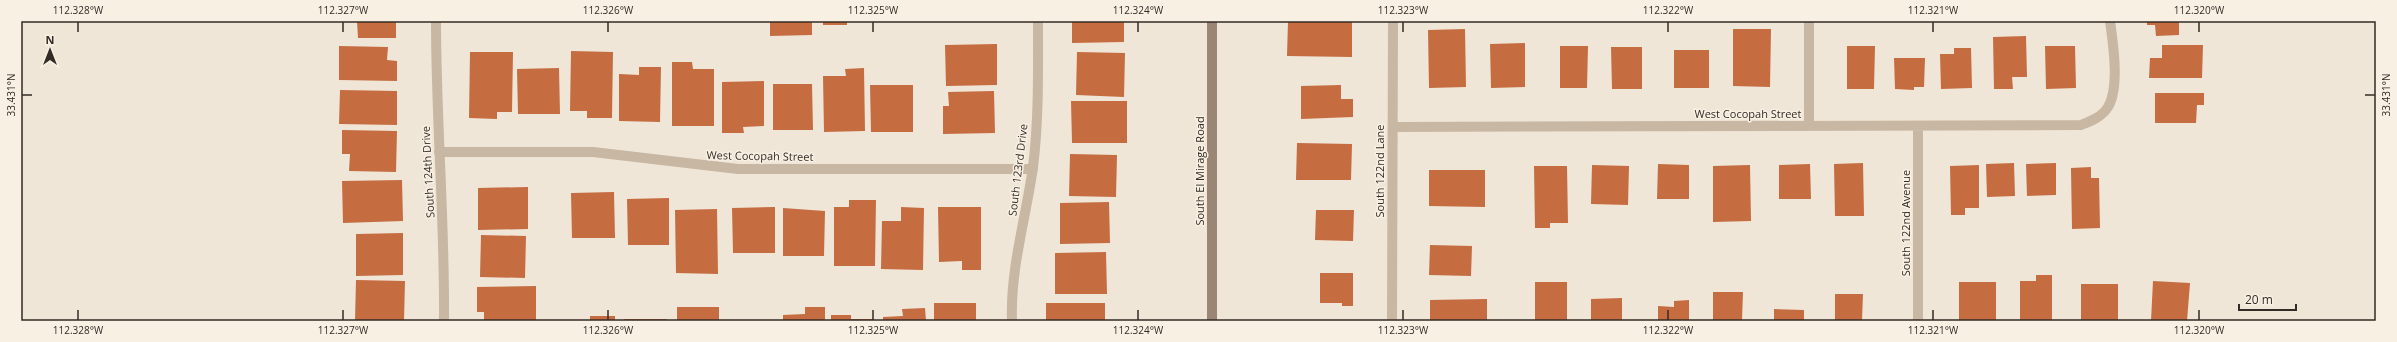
<svg xmlns="http://www.w3.org/2000/svg" width="2397" height="342" font-family="'Open Sans',sans-serif">
	<style>
		.building { fill: #c56c40 }
		.lines { fill: none; stroke-linecap: round; stroke-linejoin: round }
		.minor { stroke: #c8b7a3; stroke-width: 10 }
		.secondary { stroke: #9b8675; stroke-width: 10 }
		.ticks { fill: none; stroke: #332b25; stroke-width: 1.5 }
		.labels { text-anchor: middle; stroke-width: 3; stroke-linejoin: round; paint-order: stroke }
		.street-label { font-size: 11px; fill: #332b25; stroke: #f8f0e3 }
		.neatline { fill: none; stroke: #332b25; stroke-width: 1.5 }
		.ticks-label { font-size: 10px; text-anchor: middle; fill: #332b25 }
	</style>
	<rect width="100%" height="100%" fill="#f0e6d7"/>
	<path class="building" d="M357,21H396V38H358Z
		M770,21H812V35L770,36Z
		M823,21H847V25H823Z
		M1072,21H1124V42L1072,43Z
		M1288,21H1352V57L1287,56Z
		M2147,21H2183V22H2179V35L2156,36L2155,25H2147Z
		M1465,29L1466,87L1429,88L1428,30Z
		M1733,29H1771L1770,87L1733,86Z
		M2026,36L2027,77H2012L2013,89H1994L1993,37Z
		M1525,43V87L1491,88L1490,44Z
		M997,44V85L946,86L945,45Z
		M2162,45H2203L2202,78H2149L2150,58H2162Z
		M339,46L388,47L387,60L397,61V81L339,80Z
		M1560,46H1588L1587,88H1560Z
		M1847,46H1875L1874,89H1847Z
		M2045,46H2075L2076,88L2046,89Z
		M1611,47H1642V89H1612Z
		M1954,48H1971L1972,88L1941,89L1940,54H1954Z
		M1674,50H1709V88H1674Z
		M571,51L613,52L612,118H587V111H570Z
		M470,52H513L512,112H497V119L469,118Z
		M1077,52L1125,53L1124,97L1076,95Z
		M1894,58H1925L1924,87H1914V90L1895,89Z
		M672,62H692L693,69H714V126H672Z
		M639,67H661L660,122L619,121V74L639,75Z
		M559,68L560,114H518L517,69Z
		M864,68L865,131L824,132L823,76H846L845,69Z
		M764,81V126L743,127L744,133H722V82Z
		M773,84H812L813,130H773Z
		M870,85H913V132H871Z
		M1341,85V99H1353V117L1301,119V86Z
		M340,90L397,91V125L339,124Z
		M994,91L995,133L943,134V106H949L948,92Z
		M2155,93H2204V105H2197L2196,123H2155Z
		M1071,101H1127V143H1072Z
		M342,130L397,131L396,172L349,171L350,154H342Z
		M1297,143L1352,144L1351,180H1296Z
		M1070,154L1117,155L1116,197L1069,196Z
		M1863,163L1864,216H1835L1834,164Z
		M2014,163L2015,196L1987,197L1986,164Z
		M2056,163V195L2027,196L2026,164Z
		M1658,164L1689,165V199H1657Z
		M1810,164L1811,199H1779V165Z
		M1592,165L1629,166L1628,205L1591,204Z
		M1750,165L1751,221L1713,222V166Z
		M1979,165V208H1965V215H1951L1950,166Z
		M1534,166H1567L1568,223H1550V228H1535Z
		M2091,167V178H2099L2100,228L2072,229L2071,168Z
		M1429,170H1485V207L1429,206Z
		M402,180L403,221L343,223L342,181Z
		M528,187V229L478,230V188Z
		M614,192L615,238H572L571,193Z
		M669,198V245H628L627,199Z
		M849,200H876L875,266H834V207H849Z
		M1109,202L1110,243L1060,244V203Z
		M775,207V253H733L732,208Z
		M901,207L924,208L923,270L881,269L882,221H901Z
		M938,207H981V270H962V261L939,262Z
		M783,208L825,211L824,256H783Z
		M717,209L718,274L676,273L675,210Z
		M1316,210H1354L1353,241L1315,240Z
		M403,233V275L356,276V234Z
		M481,235L526,236L525,278L480,277Z
		M1430,245L1472,246L1471,276L1429,275Z
		M1106,252L1107,294H1055V253Z
		M1320,273H1353V306H1342V303H1320Z
		M2036,275H2052V321H2020V281H2036Z
		M356,280L405,281L404,321H355Z
		M2153,281L2190,283L2187,321H2151Z
		M1535,282H1567V321H1535Z
		M1959,282H1996V321H1959Z
		M2081,284H2118V321H2081Z
		M536,286V321H484V312H477V287Z
		M1713,292H1743L1742,321H1713Z
		M1835,294H1863L1862,321H1835Z
		M1622,298V321H1591V299Z
		M1487,299V321H1430V300Z
		M1689,300V321H1658V306L1674,307V301Z
		M934,303H976V321H934Z
		M1046,303H1105V321H1046Z
		M677,307H719V321H677Z
		M805,307H825V321H783V315L805,314Z
		M925,308L926,321H883V317L903,316L902,309Z
		M1774,309L1804,310V321H1774Z
		M831,315H851V319H873V321H831Z
		M590,316H615V321H590Z
		M624,319H667V321H624Z"/>
	<g class="lines">
		<path class="minor" d="M436,21C436,121 445,221 444,321
			M1809,21V126
			M1393,127L2081,125C2091,121 2102,117 2108,107C2120,87 2113,43 2110,21
			M439,152H593L738,169H1033
			M1012,321C1010,269 1026,218 1033,167C1039,119 1038,70 1038,21
			M1392,321L1393,21
			M1918,321V126"/>
		<path class="secondary" d="M1212,21V321"/>
	</g>
	<path class="ticks" d="M78,22V32M343,22V32M608,22V32M873,22V32M1138,22V32M1403,22V32M1668,22V32M1933,22V32M2199,22V32M22,95H32M2365,95H2375M78,310V320M343,310V320M608,310V320M873,310V320M1138,310V320M1403,310V320M1668,310V320M1933,310V320M2199,310V320"/>
	<g class="labels">
		<g class="street-label">
			<text x="1748" y="118">West Cocopah Street</text>
			<text transform="translate(760 156) rotate(1)" y="4">West Cocopah Street</text>
			<text transform="translate(1018 170) rotate(-83)" y="4">South 123rd Drive</text>
			<text transform="translate(1200 171) rotate(-90)" y="4">South El Mirage Road</text>
			<text transform="translate(1380 171) rotate(-90)" y="4">South 122nd Lane</text>
			<text transform="translate(428 172) rotate(-93)" y="4">South 124th Drive</text>
			<text transform="translate(1906 223) rotate(-90)" y="4">South 122nd Avenue</text>
		</g>
	</g>
	<rect width="2397" height="342" fill="none" stroke="#f8f0e3" stroke-width="44"/>
	<g transform="translate(50 50)" stroke="#f8f0e3" stroke-width="3" paint-order="stroke">
	<path d="M0-3L7 15L0 10L-7 15Z" fill="#332b25"/>
	<text y="-6" font-size="11" font-weight="bold" text-anchor="middle" fill="#332b25">N</text>
	</g>
	<path d="M2239 304v6h57v-6" fill="none" stroke="#332b25" stroke-width="2"/>
	<text x="2245" y="304" font-size="12" fill="#332b25" stroke="#f8f0e3" stroke-width="3" paint-order="stroke">20 m</text>
	<rect x="22" y="22" width="2353" height="298" class="neatline"/>
	<g class="ticks-label">
		<text x="78" y="14">112.328°W</text>
		<text x="343" y="14">112.327°W</text>
		<text x="608" y="14">112.326°W</text>
		<text x="873" y="14">112.325°W</text>
		<text x="1138" y="14">112.324°W</text>
		<text x="1403" y="14">112.323°W</text>
		<text x="1668" y="14">112.322°W</text>
		<text x="1933" y="14">112.321°W</text>
		<text x="2199" y="14">112.320°W</text>
		<text transform="translate(11 95) rotate(-90)" y="4">33.431°N</text>
		<text transform="translate(2386 95) rotate(-90)" y="4">33.431°N</text>
		<text x="78" y="334">112.328°W</text>
		<text x="343" y="334">112.327°W</text>
		<text x="608" y="334">112.326°W</text>
		<text x="873" y="334">112.325°W</text>
		<text x="1138" y="334">112.324°W</text>
		<text x="1403" y="334">112.323°W</text>
		<text x="1668" y="334">112.322°W</text>
		<text x="1933" y="334">112.321°W</text>
		<text x="2199" y="334">112.320°W</text>
	</g>
</svg>
